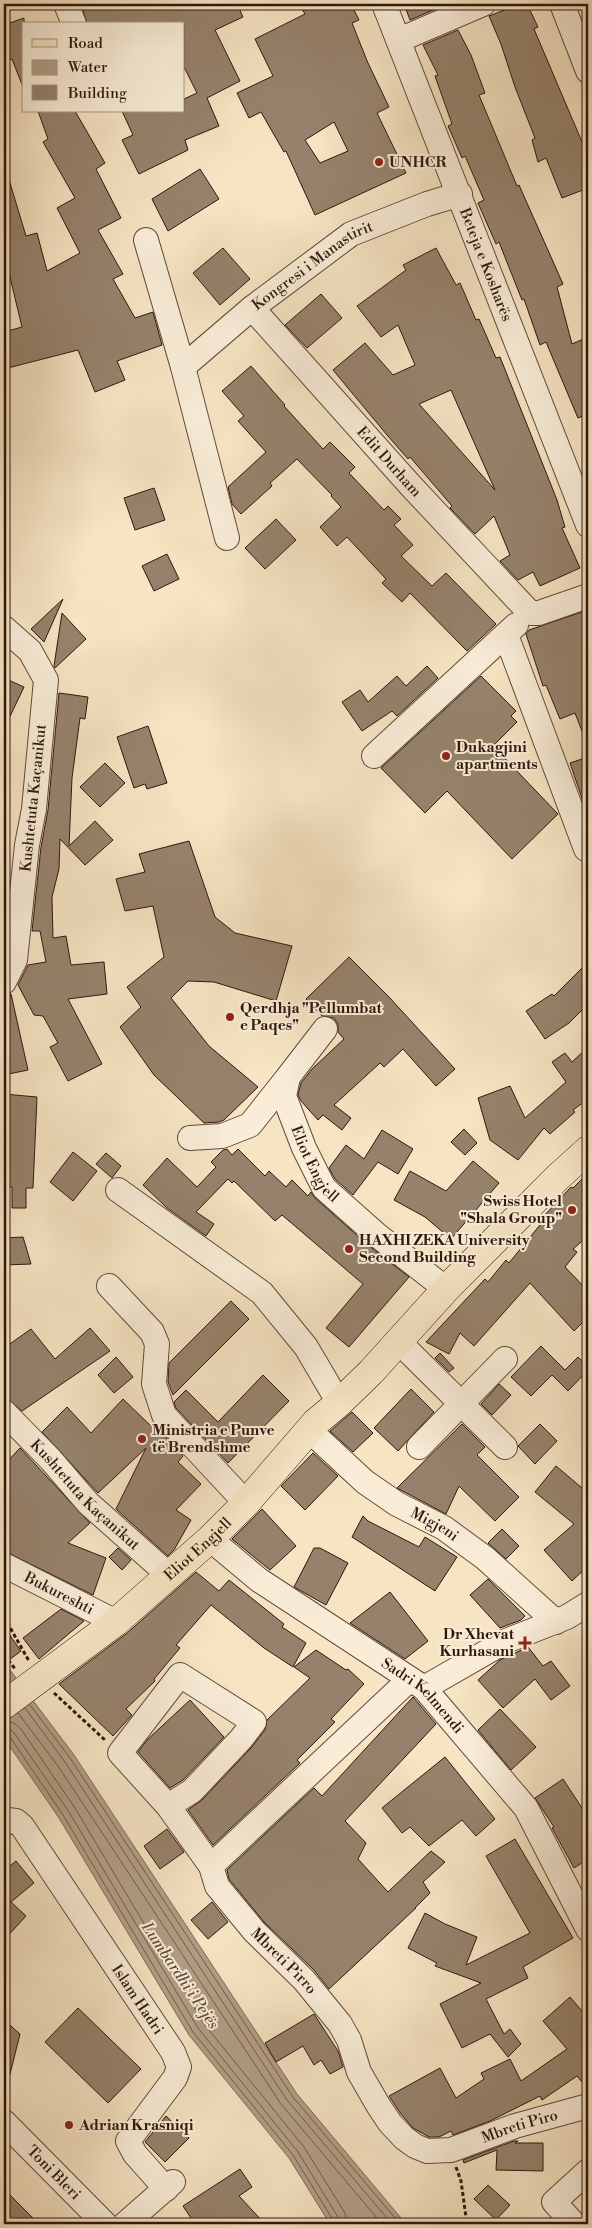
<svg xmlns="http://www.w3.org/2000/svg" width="592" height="2228" font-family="'Libre Bodoni',serif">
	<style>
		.water { fill: #b29e85; stroke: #7e6855 }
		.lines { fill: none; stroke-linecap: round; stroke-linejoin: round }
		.shore { stroke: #705a49; stroke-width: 1 }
		.building { fill: #96826c; stroke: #2f170d; fill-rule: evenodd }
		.minor-casing { stroke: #614a3a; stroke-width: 26 }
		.major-casing { stroke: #2f170d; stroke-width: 29 }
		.path { stroke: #2f170d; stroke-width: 3; stroke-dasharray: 4 2.5; stroke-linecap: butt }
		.minor { stroke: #f9edd8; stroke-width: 24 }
		.major { stroke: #f6e4c3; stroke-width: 28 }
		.poi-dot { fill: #8f2418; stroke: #f9edd8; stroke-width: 2 }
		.labels { text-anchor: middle; stroke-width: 4; stroke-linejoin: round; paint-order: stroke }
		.poi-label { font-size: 15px; font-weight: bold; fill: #2f170d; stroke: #f9edd8; text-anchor: start }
		.street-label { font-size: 15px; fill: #2f170d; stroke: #f9edd8 }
		.water-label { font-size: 16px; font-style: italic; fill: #634d3d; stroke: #f9edd8 }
	</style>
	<rect width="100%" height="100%" fill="#f6e4c3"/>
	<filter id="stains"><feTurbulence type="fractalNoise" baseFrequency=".004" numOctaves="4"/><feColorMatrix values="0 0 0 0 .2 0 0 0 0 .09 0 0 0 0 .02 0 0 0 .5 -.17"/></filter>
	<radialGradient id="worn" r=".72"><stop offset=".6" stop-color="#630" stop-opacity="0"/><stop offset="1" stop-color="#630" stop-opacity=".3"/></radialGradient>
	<path class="water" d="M4,1662L74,1755L297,2094L406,2224H330L289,2158L189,2035L59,1818L4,1738Z"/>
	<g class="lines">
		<path class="shore" d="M30,1705L70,1758L293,2097L400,2224
			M25,1708L65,1762L287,2100L392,2224
			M18,1713L58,1766L281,2104L382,2224
			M4,1721L14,1723L21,1729L75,1808L204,2024L304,2147L345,2213L347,2224
			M4,1728L10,1729L15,1734L69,1812L198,2028L298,2152L338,2217L340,2224
			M4,1735L10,1737L63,1815L193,2032L293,2155L333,2220V2224"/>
	</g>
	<path class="building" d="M81,4H237L243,17L215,30L240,81L207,98L219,126L185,140L188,150L139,174L122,140L133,135L122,111H184V99L197,93L184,67V24H87Z
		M299,4H351L359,20L352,23L368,63L389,107L377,113L406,173L315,215L286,151L284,152L261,112L249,118L237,93L273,76L255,39L305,14ZM334,122L348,151L320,163L305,140Z
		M404,4H445V5L410,20Z
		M520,4H527L538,27L534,29L588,156V188L562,198L546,158L538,162L532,140L535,138L515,87L501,44L489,16Z
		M24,18V86L23,87L12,59L4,62V25Z
		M458,30L471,55L485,93L479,95L517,186L519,185L563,284L557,287L572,344L588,337V414L578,418L546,342L540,345L524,299L522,300L499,242L496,244L478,203L484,200L465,156L462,158L448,126L452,124L435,76L438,75L423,45Z
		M38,111H75L105,163L96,169L121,218L98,230L123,274L113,279L135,318L153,312L162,345L117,361L125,380L95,392L78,350L4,369V332L22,327L9,273L4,274V174L7,173L26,236L37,233L47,271L80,253L57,208L75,198L43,142L48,139Z
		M200,169L219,199L168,231L152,199Z
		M223,248L250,279L220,305L193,273Z
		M436,248L456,285L460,283L476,320L479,319L496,358L500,357L557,500L565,527L562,528L580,568L540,586L533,572L518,580L500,561L510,555L494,516L475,534L450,508L452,506L410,457L408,459L387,435L333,370L365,343L393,375L415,365L398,325L381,337L357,306L406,270L403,265ZM451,390L495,490L419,404Z
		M321,294L342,318L307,348L285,325Z
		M251,366L285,405L284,406L323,449L330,442L355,467L349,473L384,510L388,506L401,519L394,525L413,545L401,556L432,586L446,573L496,624L467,651L410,593L402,602L382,583L386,579L347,537L337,546L320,527L341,507L331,496L332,495L297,459L270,483L272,486L241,514L232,504L228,487L266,452L238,421L244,416L222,391Z
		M154,488L165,520L135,530L124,498Z
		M276,519L296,540L265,569L245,548Z
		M167,554L179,579L154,591L142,566Z
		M63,599L44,642L31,629Z
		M588,610V744H587L575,713L560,719L546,685L543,686L526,634L529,630Z
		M62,613L86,639L55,668L54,666Z
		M427,666L438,678L397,716L392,711L362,731L342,702L360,690L368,702L397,676L406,686Z
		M481,676L516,711L511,716L517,722L493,746L558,814L512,859L447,791L425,813L381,768Z
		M4,678L24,687L4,729Z
		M59,693L88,697L85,719L80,718L72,778L69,846L95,821L113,840L85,865L60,839L59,869L52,897L53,938L66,936L71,965L104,962L107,994L68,999L102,1064L68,1081L50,1047L58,1043L43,1016L34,1015L18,985L28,965L46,962L40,931H32L41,847L48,810Z
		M148,726L167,783L147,789L145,784L134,788L117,737Z
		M588,757V809L586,810L570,763Z
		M105,763L125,783L100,807L80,787Z
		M189,841L215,917L235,933L292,946L276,1001L214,982L188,981L171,998L209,1046L258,1087L224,1120L219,1122L204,1123L154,1075L120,1027L141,1007L127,987L164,957L153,906L125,911L116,879L145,872L139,854Z
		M349,957L389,997L455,1069L436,1086L403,1049L384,1067L380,1063L334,1105L351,1118L342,1130L323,1115L318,1120L301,1101L298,1095L301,1083L312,1069L344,1039L338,1032V1024L334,1018L322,1016L306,999Z
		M588,962V1004L569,1023L545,1039L526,1011L552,994L554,996Z
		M11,994L28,1070L4,1075V996Z
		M588,1047V1099L573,1110L575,1112L550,1134L544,1128L518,1160L490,1140L478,1098L510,1086L525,1118L566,1082L552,1062L565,1053L572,1062Z
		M4,1094L37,1097L33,1188H26V1208H12V1187H4Z
		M464,1129L477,1143L465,1155L451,1142Z
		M382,1130L413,1149L398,1174L378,1162L353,1195L335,1179L329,1168L346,1145L364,1159Z
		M227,1149L232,1155L238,1149L265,1176L269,1171L286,1187L292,1180L308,1196L311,1192L315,1198L368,1245L409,1277L349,1347L326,1328L363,1284L282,1215L275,1221L234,1181L232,1183L228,1179L196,1212L214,1224L206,1236L167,1208L143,1185L167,1158L197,1187L216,1167L211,1162L223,1150Z
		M73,1152L97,1171L73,1201L50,1182Z
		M106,1153L121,1166L112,1178L96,1164Z
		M473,1161L499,1183L451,1239L425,1217L394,1200L410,1171L446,1191Z
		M588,1173V1236L573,1249L577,1252L565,1267L588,1291V1317L574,1331L530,1283L474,1346L460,1333L449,1354L426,1342L485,1279L488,1282L506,1260L509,1263L544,1220L542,1218L571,1187L573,1188Z
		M23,1237L31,1264L4,1265V1238Z
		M231,1301L249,1319L173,1395L168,1382L169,1363Z
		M90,1328L110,1351L22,1411L9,1400L4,1391V1348L31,1329L55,1359Z
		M541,1346L565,1370L578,1357L588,1367V1370L568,1391L552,1375L531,1396L511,1377Z
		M440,1353L454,1368L449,1372L435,1358Z
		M116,1357L133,1377L114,1393L98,1375Z
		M263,1375L289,1401L228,1463L176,1408L174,1402L186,1390L218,1422Z
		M499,1384L511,1395L492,1415L481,1404Z
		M411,1389L434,1412L398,1451L374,1428Z
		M123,1399L151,1426L153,1423L183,1456L178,1462L201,1484L176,1510L191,1520L174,1550L168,1556L116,1509L146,1448L98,1493L42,1432L67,1407L91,1433Z
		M352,1412L373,1433L353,1452L330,1431Z
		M462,1424L485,1447L477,1455L519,1497L495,1521L459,1486L446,1514L397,1488Z
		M540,1424L557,1441L535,1464L518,1446Z
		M20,1448L90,1523L68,1543L106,1558L93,1595L4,1551V1465Z
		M313,1453L338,1476L305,1510L281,1486Z
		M556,1466L588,1493V1566L572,1581L544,1550L574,1524L535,1492Z
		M262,1509L296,1546L270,1570L232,1539Z
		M363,1516L368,1521L419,1547L425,1537L457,1557L435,1591L352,1537Z
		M502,1529L519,1546L506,1559L488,1543Z
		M118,1548L131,1560L122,1570L109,1557Z
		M314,1548H320L348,1563L326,1605L294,1587Z
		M196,1572L219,1591L229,1580L284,1624L282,1627L306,1643L293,1667L264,1648L211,1605L176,1645L180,1648L154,1679L155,1681L126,1709L132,1715L113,1736L59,1684L126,1634Z
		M488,1579L525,1616L521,1620L500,1628L470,1595Z
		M390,1592L428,1641L405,1659L350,1623Z
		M61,1609L84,1621L39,1659L23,1638Z
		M4,1627L21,1651L9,1660L4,1653Z
		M528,1647L543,1666L551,1661L570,1686L551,1700L535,1679L503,1708L478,1680L500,1660Z
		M316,1650L346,1670L348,1669L364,1684L331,1719L335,1722L297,1760L300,1763L213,1845L188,1810L202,1800L251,1748L265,1730L267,1720L310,1678L294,1667Z
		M413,1697L436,1724L345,1821L366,1843L358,1859L388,1892L431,1851L445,1862L423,1882L430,1893L415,1908H416L329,1989L314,1970L264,1922L229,1879L227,1870L314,1788L322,1796Z
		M190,1700L224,1737L183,1780L170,1788L138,1752L148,1739Z
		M500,1709L536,1747L511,1770L478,1730Z
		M445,1757L495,1819L476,1836L462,1820L429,1846L410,1827L402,1833L382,1808Z
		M563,1779L582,1808L588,1821V1859L574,1868L552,1828L554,1827L535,1798Z
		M167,1829L184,1852L160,1869L144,1846Z
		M515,1839L573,1938L523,1967L528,1978L486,1999L504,2034L510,2029L521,2044L508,2057L490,2034L462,2048L440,2004L481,1983L435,1966L437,1963L408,1948L425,1913L445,1924L477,1937L466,1965L530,1933L486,1856Z
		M16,1861L34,1883L11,1902L26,1916L4,1940V1871Z
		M212,1902L228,1922L208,1939L191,1920Z
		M570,1997L588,2018V2089L577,2076L542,2100L540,2096L490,2121L453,2135L451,2131L439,2137H429L413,2128L401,2114L389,2096L440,2068L456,2098L484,2079L481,2073L510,2059L521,2081L567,2049L543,2021Z
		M78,2008L141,2069L108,2103L45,2042Z
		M314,2014L338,2051L343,2067L330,2074L321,2060L314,2065L303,2046L276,2062L265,2043Z
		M4,2020L20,2034L9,2078L4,2077Z
		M166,2116L189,2138L165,2162L145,2142Z
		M514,2141H518L515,2143H543V2171L496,2170L497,2150L464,2163L463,2160Z
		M240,2169L252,2187L239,2196L265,2224H195L183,2206Z
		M488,2185L510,2205L496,2220L474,2199Z
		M4,2189L39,2224H4Z"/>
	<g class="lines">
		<g class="minor-casing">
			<g id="minor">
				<path d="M66,4L74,24"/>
				<path id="s1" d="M384,4L588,525"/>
				<path d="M562,4L588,71"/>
				<path d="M399,40L483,4"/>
				<path d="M146,240L183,367L227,538"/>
				<path id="s2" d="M252,308L411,486L530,613H539L588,596"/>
				<path id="s3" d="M183,367L252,308L351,234L427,204L460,194"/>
				<path d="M4,628L30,651L46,680L34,809L27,845L15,960L4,982"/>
				<path d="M506,635L586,849"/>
				<path d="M374,756L516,625"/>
				<path id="s4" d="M325,1029L288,1077L284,1096L304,1148L324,1188L377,1235L446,1289"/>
				<path d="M190,1138L222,1136L250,1125L288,1077"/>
				<path d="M118,1190L262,1293L306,1347L339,1403"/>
				<path d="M109,1286L152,1332L157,1344L154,1384L164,1415L246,1503"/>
				<path d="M399,1342L505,1447"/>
				<path id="s5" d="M4,1412L51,1460L88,1503L170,1576"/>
				<path id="s6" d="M309,1430L365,1482L397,1504L444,1528L485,1558L556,1622"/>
				<path d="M419,1447L505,1359"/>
				<path id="s7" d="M210,1539L259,1580L424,1688L526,1808L588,1929"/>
				<path id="s8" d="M4,1565L116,1622"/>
				<path d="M424,1688L506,1641L567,1617L588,1604"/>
				<path id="s9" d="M168,1806L192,1791L241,1739L254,1722L180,1675L120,1753L168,1806L211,1866L217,1886L254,1931L304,1980L340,2024L349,2040L359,2072L378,2105L390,2123L404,2138L415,2146L427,2151L451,2150L515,2126L588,2106"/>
				<path id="s10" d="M4,1824L8,1820L16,1821L22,1826L173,2052L179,2067L175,2078L128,2141L135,2154L166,2189"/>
				<path d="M211,1866L410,1679"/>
				<path id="s11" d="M4,2122L105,2224"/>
				<path d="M125,2224L173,2182"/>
				<path d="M574,2224L554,2202L588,2171"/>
			</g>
		</g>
		<g class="major-casing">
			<g id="major">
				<path id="s12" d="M4,1705L116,1622L210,1539L246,1503L316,1422L339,1403L371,1372L446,1289L558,1177L588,1150"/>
			</g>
		</g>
		<path class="path" d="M4,1617L29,1661
			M4,1655L16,1670
			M54,1693L105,1740
			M456,2167L461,2181L467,2224"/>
		<use href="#minor" class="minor"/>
		<use href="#major" class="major"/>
	</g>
	<g class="poi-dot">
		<circle cx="379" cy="162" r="5"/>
		<circle cx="446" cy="756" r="5"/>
		<circle cx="230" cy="1017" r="5"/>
		<circle cx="572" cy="1210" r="5"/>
		<circle cx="349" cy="1249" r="5"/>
		<circle cx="142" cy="1439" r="5"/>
		<path d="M522.5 1635.5h5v5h5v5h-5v5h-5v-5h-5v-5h5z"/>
		<circle cx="69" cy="2125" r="5"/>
	</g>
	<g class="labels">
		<g class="poi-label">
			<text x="389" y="167">UNHCR</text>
			<text x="456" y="752">Dukagjini<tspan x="456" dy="17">apartments</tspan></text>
			<text x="240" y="1013">Qerdhja "Pellumbat<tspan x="240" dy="17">e Paqes"</tspan></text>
			<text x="562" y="1206" text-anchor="end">Swiss Hotel<tspan x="562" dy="17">"Shala Group"</tspan></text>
			<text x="359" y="1245">HAXHI ZEKA University<tspan x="359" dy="17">Second Building</tspan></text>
			<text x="152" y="1435">Ministria e Punve<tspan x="152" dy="17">të Brendshme</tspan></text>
			<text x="514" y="1639" text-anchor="end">Dr Xhevat<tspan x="514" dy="17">Kurhasani</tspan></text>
			<text x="79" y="2130">Adrian Krasniqi</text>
		</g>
		<g class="street-label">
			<text dy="5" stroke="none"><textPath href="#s1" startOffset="280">Beteja e Kosharës</textPath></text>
			<text dy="5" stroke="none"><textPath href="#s3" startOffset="165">Kongresi i Manastirit</textPath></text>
			<text dy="5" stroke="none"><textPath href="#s2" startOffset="206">Edit Durham</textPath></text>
			<text transform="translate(33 798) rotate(-84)" y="5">Kushtetuta Kaçanikut</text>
			<text dy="5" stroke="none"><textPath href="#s4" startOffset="155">Eliot Engjell</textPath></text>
			<text dy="5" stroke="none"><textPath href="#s5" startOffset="116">Kushtetuta Kaçanikut</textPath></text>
			<text dy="5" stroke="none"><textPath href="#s6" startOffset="158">Migjeni</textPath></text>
			<text dy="5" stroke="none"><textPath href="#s12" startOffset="249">Eliot Engjell</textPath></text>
			<text dy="5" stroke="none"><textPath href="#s8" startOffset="62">Bukureshti</textPath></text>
			<text dy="5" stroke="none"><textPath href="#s7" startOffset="265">Sadri Kelmendi</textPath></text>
			<text dy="5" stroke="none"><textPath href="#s9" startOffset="574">Mbreti Pirro</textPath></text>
			<text dy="5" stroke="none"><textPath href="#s10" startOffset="230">Islam Hadri</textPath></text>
			<text dy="5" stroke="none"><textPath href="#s9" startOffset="914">Mbreti Piro</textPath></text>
			<text dy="5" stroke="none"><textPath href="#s11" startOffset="71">Toni Bleri</textPath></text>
		</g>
		<g class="water-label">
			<text transform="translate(181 1975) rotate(56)" y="6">Lumbardhi i Pejës</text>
		</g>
	</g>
	<rect width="592" height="2228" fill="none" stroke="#f6e4c3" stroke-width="20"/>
	<rect x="5" y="5" width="582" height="2218" fill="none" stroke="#2f170d" stroke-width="2.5"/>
	<rect x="10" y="10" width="572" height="2208" fill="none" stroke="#2f170d"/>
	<rect x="22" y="22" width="162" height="90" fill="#f9edd8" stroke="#a89787"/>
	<rect x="32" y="39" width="25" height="8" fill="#f6e4c3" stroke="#a89787"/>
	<text x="68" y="48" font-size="15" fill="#2f170d">Road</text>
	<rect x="32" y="60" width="25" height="15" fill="#b29e85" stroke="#a89787"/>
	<text x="68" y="72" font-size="15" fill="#2f170d">Water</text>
	<rect x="32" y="85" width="25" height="15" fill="#96826c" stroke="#a89787"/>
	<text x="68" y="98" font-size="15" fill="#2f170d">Building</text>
	<rect width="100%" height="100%" filter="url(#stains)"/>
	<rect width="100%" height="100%" fill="url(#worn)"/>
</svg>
